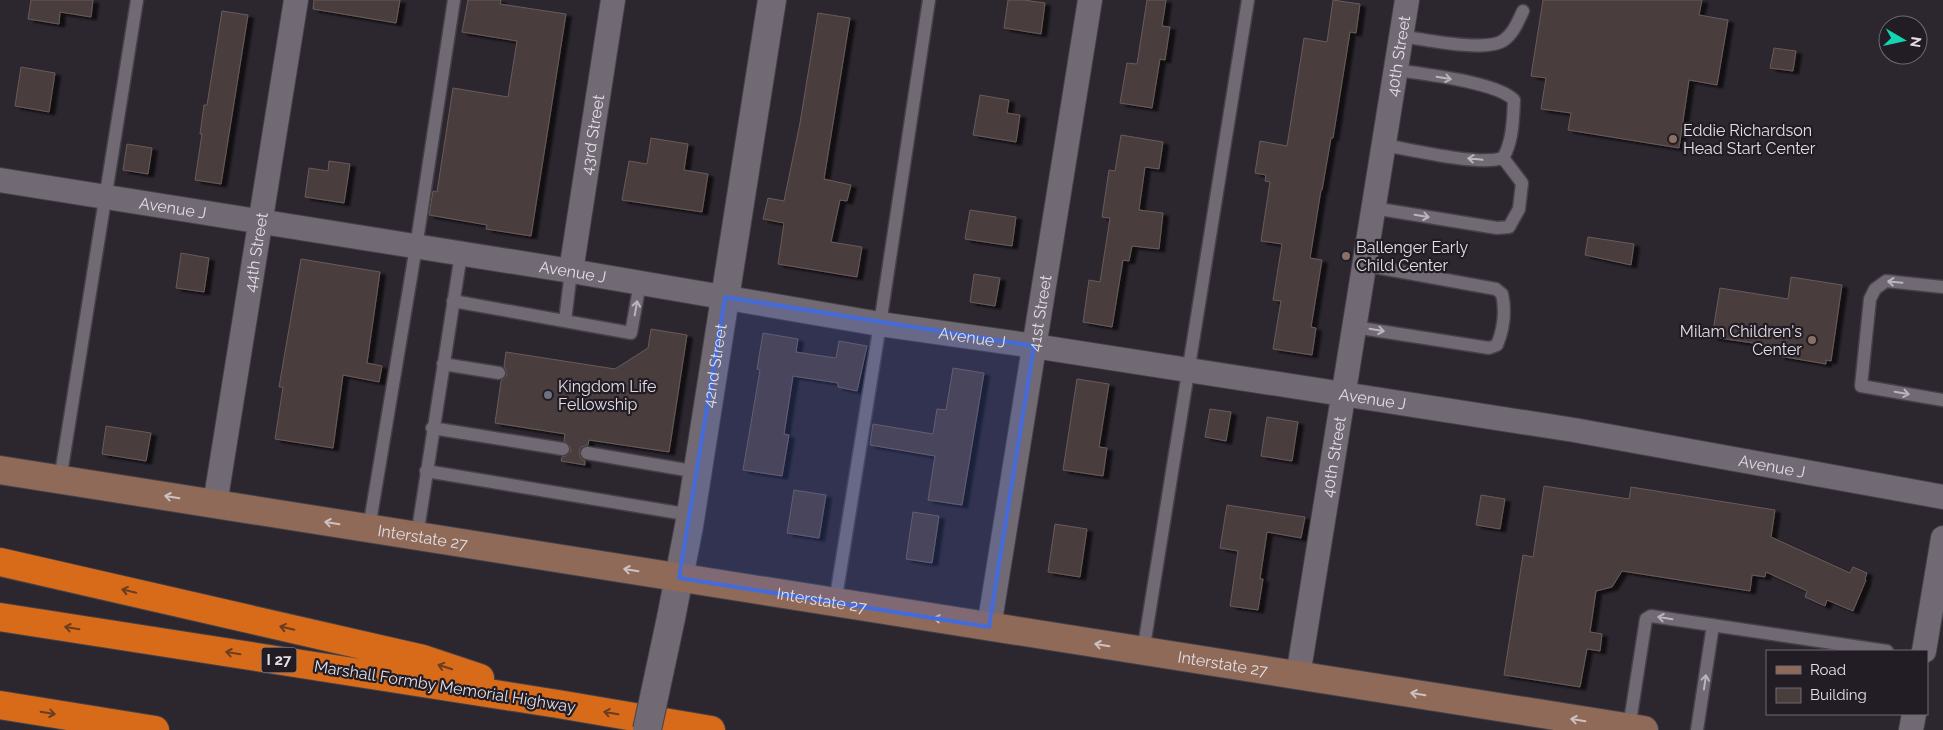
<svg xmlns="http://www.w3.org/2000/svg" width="1943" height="730" font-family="Raleway,sans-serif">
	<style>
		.building { fill: #4a3e3c; stroke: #685b59; filter: url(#shadow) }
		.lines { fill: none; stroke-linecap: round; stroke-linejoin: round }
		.service-casing { stroke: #454148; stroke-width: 15 }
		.minor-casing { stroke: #454148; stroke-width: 26 }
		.tertiary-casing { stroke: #454148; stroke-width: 30 }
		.secondary-casing { stroke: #454148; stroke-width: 30 }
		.motorway-casing { stroke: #454148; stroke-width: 30 }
		.service { stroke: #716974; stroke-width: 12 }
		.minor { stroke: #716974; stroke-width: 24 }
		.tertiary { stroke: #716974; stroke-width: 28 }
		.secondary { stroke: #906a59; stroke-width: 28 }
		.motorway { stroke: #d76b1a; stroke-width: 28 }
		.tertiary-bridge-casing { stroke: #454148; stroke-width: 30; stroke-linecap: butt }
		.tertiary-bridge { stroke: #716974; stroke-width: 28 }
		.oneway { stroke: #bab5bd }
		.oneway2 { stroke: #cec1c1 }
		.oneway3 { stroke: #6a3c21 }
		.marked { fill: #446bda; fill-opacity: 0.2; stroke: #446bda; stroke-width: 4; stroke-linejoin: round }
		.education-dot { fill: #8d6e63; stroke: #221d25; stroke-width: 2 }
		.worship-dot { fill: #6b7280; stroke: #221d25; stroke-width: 2 }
		.labels { text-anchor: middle; stroke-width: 4.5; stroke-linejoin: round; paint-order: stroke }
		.shield { fill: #221d25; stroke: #a8a4ab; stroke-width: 1 }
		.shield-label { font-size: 15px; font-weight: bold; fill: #e2dee4 }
		.street-label { font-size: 16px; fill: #e2dee4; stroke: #221d25 }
		.poi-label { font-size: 16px; fill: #e2dee4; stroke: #221d25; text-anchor: start }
	</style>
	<defs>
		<filter id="shadow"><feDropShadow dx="5.5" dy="3" stdDeviation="1" flood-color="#0009"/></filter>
	</defs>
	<rect width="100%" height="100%" fill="#2c262f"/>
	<path class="building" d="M31,0H93L91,17L60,12L59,24L28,19Z
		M314,0H400L396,23L313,9Z
		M468,0H501L500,4L566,14L531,236L486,229L487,225L429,215L433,191L437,192L453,88L508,97L517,41L462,32Z
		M1008,0H1024L1045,3L1041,34L1004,28Z
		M1147,0H1166L1162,26L1170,27L1165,60L1160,59L1152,108L1120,103L1127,63L1137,64Z
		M1333,0L1360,4L1356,33L1350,32L1333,138H1331L1322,190H1321L1310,258L1322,260L1311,327L1316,328L1312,355L1273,349L1281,301L1273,300L1282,244L1261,241L1270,182L1265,181L1266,175L1255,173L1260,141L1287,146L1304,38L1327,42Z
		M1543,0H1702L1699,15L1728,20L1717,85L1689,80L1679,148L1568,130L1571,113L1541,109L1546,78L1531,76Z
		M222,11L248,15L221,184L195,180L202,134H200L204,105H207Z
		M818,13L850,18L824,179L851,185L847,201L840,200L831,242L862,247L857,277L778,264L784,223L763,219L768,198L784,201L800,123Z
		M1774,48L1796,51L1793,71L1770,68Z
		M21,67L55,73L49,112L15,106Z
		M980,95L1009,100L1007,113L1020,115L1016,142L973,135Z
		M1121,135L1163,142L1159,169L1145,167L1139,210L1163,213L1159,249L1132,246L1129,261L1123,260L1112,327L1083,322L1089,280L1100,282L1110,218L1102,217L1109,170L1115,171Z
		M651,138L688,144L684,170L708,174L702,212L622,200L629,161L647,164Z
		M127,144L152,148L148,174L123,170Z
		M329,161L350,164L344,203L305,197L309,168L328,171Z
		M970,210L1016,217L1012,246L965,239Z
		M1588,237L1634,244L1631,265L1585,255Z
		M181,253L209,258L204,292L176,288Z
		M301,259L380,272L367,363L382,366L379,382L343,375L333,448L275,439L283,387H279Z
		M974,274L1000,278L995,306L970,302Z
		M1791,277L1842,285L1831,361L1826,360V364L1779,356L1780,347L1712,337L1720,288L1788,299Z
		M651,329L687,335L669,452L589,440L588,445L581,447L579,452L581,459L585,461V465L561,461L562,457L566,456L571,451L570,446L564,441L565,434L495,423L501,381L507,375L506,370L504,366L506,352L615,369L648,348Z
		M763,333L798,339L796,352L836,358L839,341L867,346L857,391L838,387V383L793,376L784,434L789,435L782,476L743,470L760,370L757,369Z
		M953,368L984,373L962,505L928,500L935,456L870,445L873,424L933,434L937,409L946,410Z
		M1077,379L1109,384L1099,447L1107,448L1103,476L1063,470Z
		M1210,409L1231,412L1226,441L1205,437Z
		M1267,417L1298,422L1292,461L1261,456Z
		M106,426L151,433L146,461L102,454Z
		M1544,486L1629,499L1631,487L1775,510L1771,537L1850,573L1853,567L1867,573L1865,579L1866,580L1853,611L1827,600L1825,606L1805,597L1807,591L1766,572L1765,577L1752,575L1750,591L1622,571L1612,587L1596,591L1590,632L1602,634L1600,651L1587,649L1580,687L1504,675L1523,555L1533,557Z
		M794,490L826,495L819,538L787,533Z
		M1481,495L1505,499L1500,529L1476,525Z
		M1227,505L1305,517L1301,538L1267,532L1260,579H1263L1258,610L1230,606L1238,551L1220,548Z
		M913,512L939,516L932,563L906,559Z
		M1055,524L1087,529L1080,577L1048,572Z"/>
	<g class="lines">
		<g class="service-casing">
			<path id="service" d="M1401,36C1422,39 1488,53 1504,40C1514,33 1518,21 1523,11
				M1384,145C1412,150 1479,166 1503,158C1513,141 1513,119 1514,100C1497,82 1423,74 1396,70
				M1373,208L1497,228L1509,227L1519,209L1522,183L1503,158
				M1943,287L1886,281L1875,289L1870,299L1861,386L1943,400
				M453,301L631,333L640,283
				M565,321L571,271
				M1354,327L1489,348L1497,345C1504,328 1506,312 1502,294L1496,289L1364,265
				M443,364L499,373
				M432,428L563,449
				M587,453L698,472
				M426,471L691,515
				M60,480L137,0
				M369,528L416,247L454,0
				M417,536L461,254
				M835,603L880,324L929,0
				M1143,652L1248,0
				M1629,728L1646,619L1651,616L1887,651
				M1697,730L1713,625"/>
		</g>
		<g class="minor-casing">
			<g id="minor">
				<path id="s1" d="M0,180L571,271L880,324L1034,346L1574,430L1943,497"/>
				<path id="s2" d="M571,271L613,0"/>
				<path id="s3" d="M215,504L296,0"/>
				<path id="s4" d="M989,627L1090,0"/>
				<path d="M1924,651L1943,538"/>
				<path id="s5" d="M1298,676L1407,0"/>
				<path d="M1911,730L1914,714"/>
			</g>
		</g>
		<g class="tertiary-casing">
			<g id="tertiary">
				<path id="s6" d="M671,618L689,526L772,0"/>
			</g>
		</g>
		<g class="secondary-casing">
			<g id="secondary">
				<path id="s7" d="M0,470L1644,730"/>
			</g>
		</g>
		<g class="motorway-casing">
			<path id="motorway" d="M0,562L423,659L480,678
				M0,617L558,704L711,730
				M0,705L155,730"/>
		</g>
		<use href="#service" class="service"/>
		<use href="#minor" class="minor"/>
		<use href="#tertiary" class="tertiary"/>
		<use href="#secondary" class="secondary"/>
		<use href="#motorway" class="motorway"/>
		<g class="tertiary-bridge-casing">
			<path id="tertiary-bridge" d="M647,730L671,618"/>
		</g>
		<use href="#tertiary-bridge" class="tertiary-bridge"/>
	</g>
	<defs><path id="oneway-shaft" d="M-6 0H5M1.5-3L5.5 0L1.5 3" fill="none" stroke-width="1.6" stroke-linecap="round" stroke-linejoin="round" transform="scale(1.25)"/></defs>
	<g class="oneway">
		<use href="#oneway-shaft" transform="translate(1444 78) rotate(10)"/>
		<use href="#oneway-shaft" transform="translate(1475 159) rotate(-174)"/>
		<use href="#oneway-shaft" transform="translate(1422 216) rotate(9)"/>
		<use href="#oneway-shaft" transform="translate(1895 282) rotate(-175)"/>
		<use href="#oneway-shaft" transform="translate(636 308) rotate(-80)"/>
		<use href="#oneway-shaft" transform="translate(1377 330) rotate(9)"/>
		<use href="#oneway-shaft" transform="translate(1902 393) rotate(10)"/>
		<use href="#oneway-shaft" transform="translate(1665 618) rotate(-171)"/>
		<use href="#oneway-shaft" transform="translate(1705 682) rotate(-82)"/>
	</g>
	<g class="oneway2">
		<use href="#oneway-shaft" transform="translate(172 497) rotate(-171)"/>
		<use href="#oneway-shaft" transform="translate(332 523) rotate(-171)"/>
		<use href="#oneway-shaft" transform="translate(631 570) rotate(-171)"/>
		<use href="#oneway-shaft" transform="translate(941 619) rotate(-171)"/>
		<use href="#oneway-shaft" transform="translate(1102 645) rotate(-171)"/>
		<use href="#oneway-shaft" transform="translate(1418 694) rotate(-171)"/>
		<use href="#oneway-shaft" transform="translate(1578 720) rotate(-171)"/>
	</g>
	<g class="oneway3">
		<use href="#oneway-shaft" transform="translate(129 591) rotate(-167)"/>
		<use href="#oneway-shaft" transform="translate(72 628) rotate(-171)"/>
		<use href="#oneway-shaft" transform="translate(287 628) rotate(-167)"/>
		<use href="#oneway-shaft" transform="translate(233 653) rotate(-171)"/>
		<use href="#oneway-shaft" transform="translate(445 667) rotate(-162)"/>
		<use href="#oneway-shaft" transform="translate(48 713) rotate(9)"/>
		<use href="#oneway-shaft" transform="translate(611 713) rotate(-170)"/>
	</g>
	<path class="marked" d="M725,297L1034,346L989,627L679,578Z"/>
	<g class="education-dot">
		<circle cx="1673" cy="139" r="5"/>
		<circle cx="1346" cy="256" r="5"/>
		<circle cx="1812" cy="340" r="5"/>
	</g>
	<circle class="worship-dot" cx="548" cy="395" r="5"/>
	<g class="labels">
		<rect class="shield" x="261.5" y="647.5" width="35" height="25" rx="4"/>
		<g class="shield-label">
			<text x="279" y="665">I 27</text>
		</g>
		<g class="street-label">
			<text dy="6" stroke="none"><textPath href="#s5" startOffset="628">40th Street</textPath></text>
			<text dy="6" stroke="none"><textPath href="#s2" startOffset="138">43rd Street</textPath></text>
			<text dy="6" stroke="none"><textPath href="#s1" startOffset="175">Avenue J</textPath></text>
			<text dy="6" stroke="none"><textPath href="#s3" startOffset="255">44th Street</textPath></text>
			<text dy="6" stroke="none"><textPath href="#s1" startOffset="580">Avenue J</textPath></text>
			<text dy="6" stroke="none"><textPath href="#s4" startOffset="318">41st Street</textPath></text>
			<text dy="6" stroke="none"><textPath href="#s1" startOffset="985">Avenue J</textPath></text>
			<text dy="6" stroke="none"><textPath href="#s6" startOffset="256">42nd Street</textPath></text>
			<text dy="6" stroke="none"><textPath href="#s1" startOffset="1390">Avenue J</textPath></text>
			<text dy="6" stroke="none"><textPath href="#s5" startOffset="222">40th Street</textPath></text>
			<text dy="6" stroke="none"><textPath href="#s1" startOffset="1795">Avenue J</textPath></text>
			<text dy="6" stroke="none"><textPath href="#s7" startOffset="428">Interstate 27</textPath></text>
			<text dy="6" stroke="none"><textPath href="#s7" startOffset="832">Interstate 27</textPath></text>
			<text dy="6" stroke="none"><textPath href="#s7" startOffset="1238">Interstate 27</textPath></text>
			<text transform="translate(445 686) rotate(9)" y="6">Marshall Formby Memorial Highway</text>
		</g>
		<g class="poi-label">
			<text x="1683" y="136">Eddie Richardson<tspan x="1683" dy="18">Head Start Center</tspan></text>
			<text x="1356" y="253">Ballenger Early<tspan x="1356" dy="18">Child Center</tspan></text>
			<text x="1802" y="337" text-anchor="end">Milam Children's<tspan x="1802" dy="18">Center</tspan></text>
			<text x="558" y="392">Kingdom Life<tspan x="558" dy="18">Fellowship</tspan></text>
		</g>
	</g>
	<rect x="1766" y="650" width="162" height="65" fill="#221d25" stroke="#6f6a71"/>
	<rect x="1776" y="666" width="25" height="8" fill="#906a59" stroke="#6f6a71"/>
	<text x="1810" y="675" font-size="15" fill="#e2dee4">Road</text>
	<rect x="1776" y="688" width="25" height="15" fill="#4a3e3c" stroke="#6f6a71"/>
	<text x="1810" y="700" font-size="15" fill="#e2dee4">Building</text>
	<g transform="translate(1903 40) rotate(99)"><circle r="24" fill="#221d25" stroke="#6f6a71"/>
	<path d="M0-4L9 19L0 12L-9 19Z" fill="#12d5b4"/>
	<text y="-8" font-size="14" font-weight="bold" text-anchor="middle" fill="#e2dee4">N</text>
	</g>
</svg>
